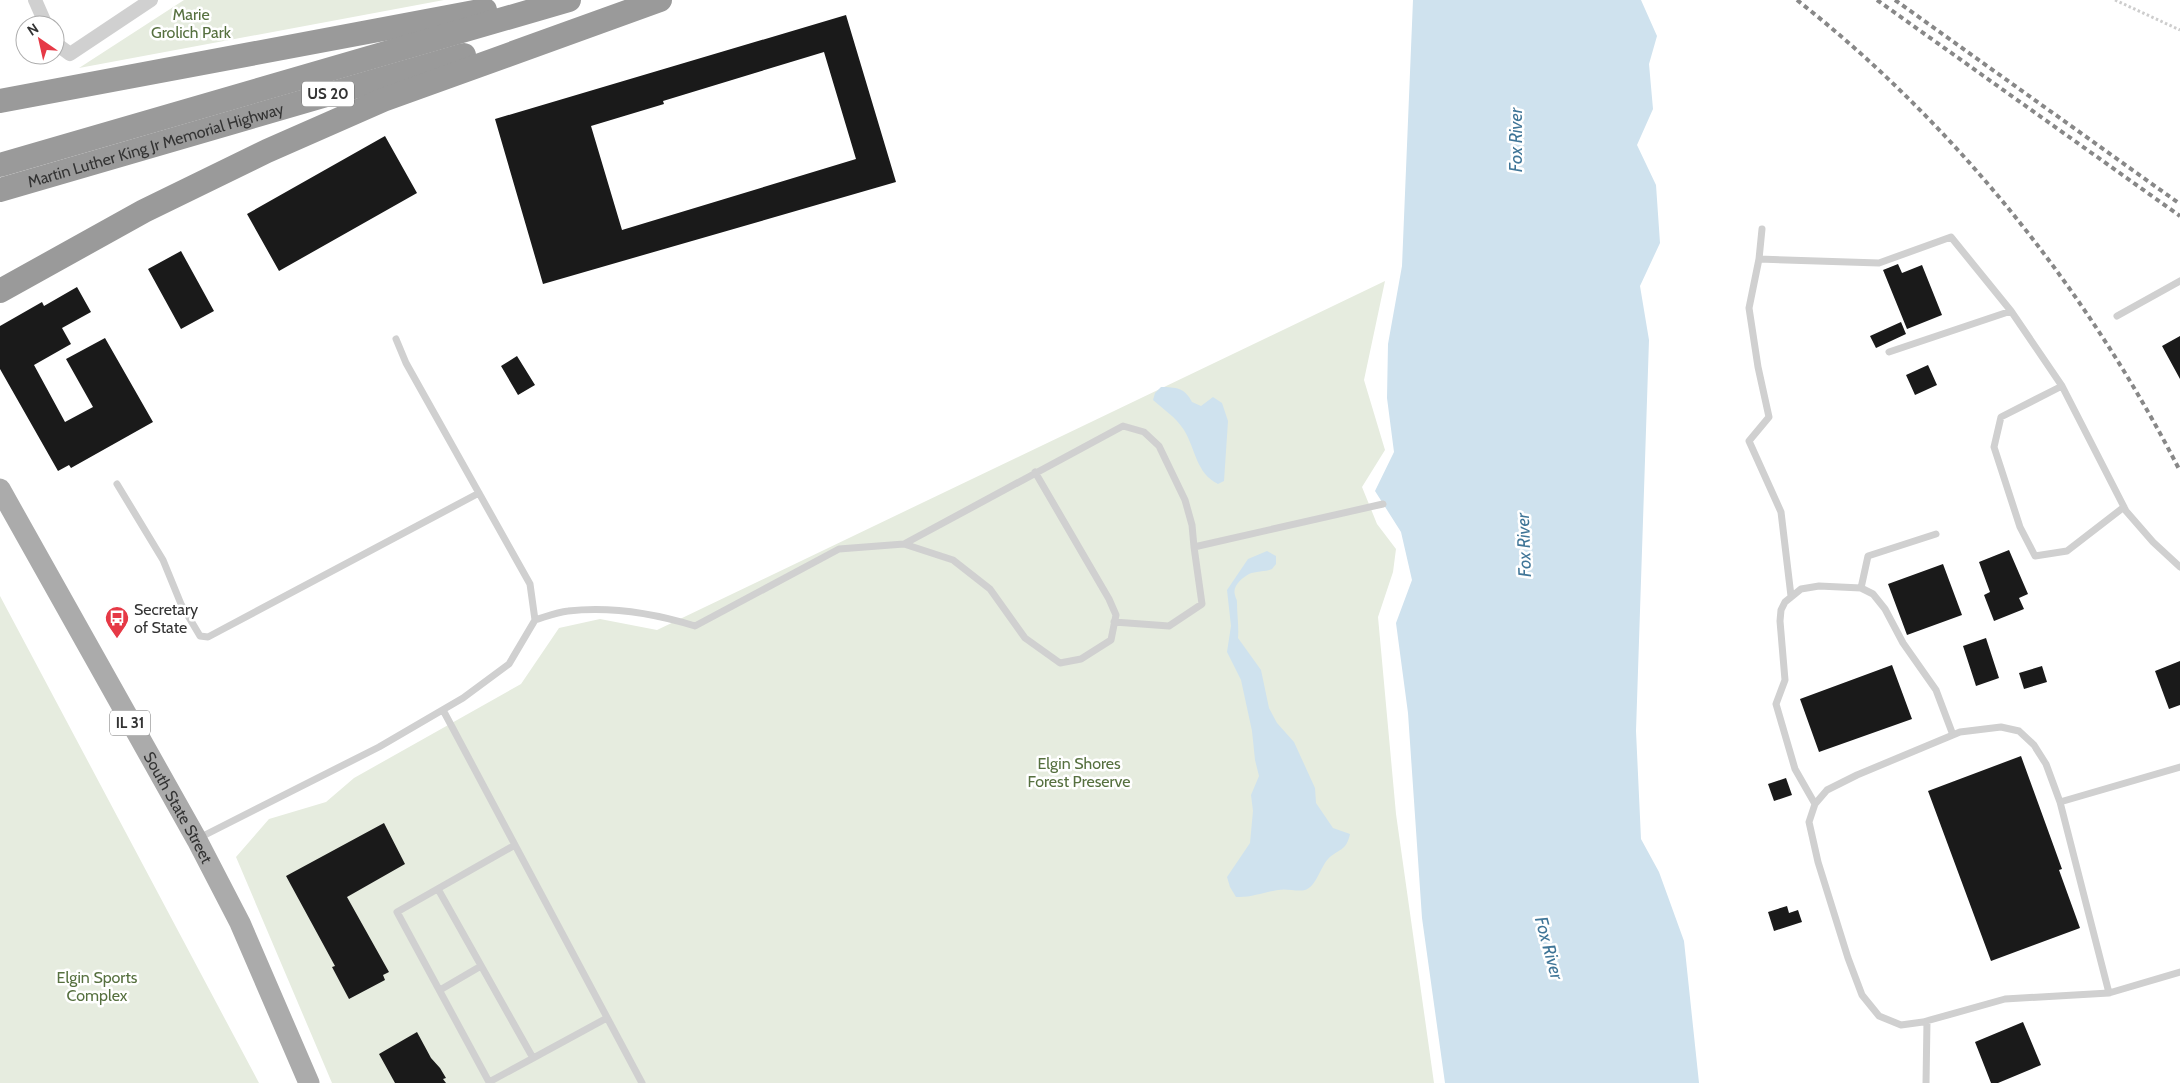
<svg xmlns="http://www.w3.org/2000/svg" width="2180" height="1083" font-family="Cabin,sans-serif">
	<style>
		.green { fill: #e6ecdf }
		.water { fill: #cfe2ee }
		.building { fill: #1a1a1a; fill-rule: evenodd }
		.lines { fill: none; stroke-linecap: round; stroke-linejoin: round }
		.path { stroke: #cdcdcd; stroke-width: 3; stroke-dasharray: 2.5 2.5; stroke-linecap: butt }
		.service { stroke: #d0d0d0; stroke-width: 7 }
		.minor { stroke: #d0d0d0; stroke-width: 14 }
		.primary { stroke: #ababab; stroke-width: 21 }
		.motorway { stroke: #9a9a9a; stroke-width: 24 }
		.rail { stroke: #888; stroke-width: 4; stroke-dasharray: 5 4; stroke-linecap: butt }
		.labels { text-anchor: middle; stroke-width: 5; stroke-linejoin: round; paint-order: stroke }
		.shield { fill: #fff; stroke: #707070; stroke-width: 1 }
		.shield-label { font-size: 15px; font-weight: bold; fill: #333 }
		.park-label { font-size: 16px; fill: #56703f; stroke: #fff }
		.street-label { font-size: 16px; fill: #333; stroke: #fff }
		.poi-label { font-size: 16px; fill: #333; stroke: #fff; text-anchor: start }
		.water-label { font-size: 18px; font-style: italic; fill: #3f7597; stroke: #fff }
	</style>
	<rect width="100%" height="100%" fill="#fff"/>
	<path class="green" d="M184,0H444L79,68Z
		M1385,281L1364,380L1385,450L1362,487L1377,524L1396,549L1393,572L1378,617L1396,814L1434,1083H332L236,857L269,819L326,802L354,778L521,684L559,628L600,619L657,630Z
		M0,596L259,1083H0Z"/>
	<path class="water" d="M1413,0H1641L1657,36L1649,64L1653,109L1637,145L1656,185L1660,243L1640,286L1649,340L1636,731L1641,839L1659,872L1684,941L1699,1083H1445L1422,918L1408,713L1396,623L1412,580L1401,532L1375,491L1394,452L1387,398L1388,344L1402,266Z
		M1161,387C1176,387 1185,388 1192,402L1201,406L1213,397L1222,403L1228,421L1224,481L1218,484C1196,473 1196,450 1184,430C1175,416 1165,411 1153,400L1155,393Z
		M1267,551L1276,556V564L1272,569C1265,572 1255,571 1249,574C1242,578 1232,586 1235,595C1236,600 1237,598 1237,603C1237,615 1239,626 1238,638L1261,670L1269,708L1277,723L1294,742L1315,788L1316,803L1333,828L1350,834C1346,852 1339,848 1328,859C1321,866 1316,887 1305,890C1297,892 1287,888 1278,890C1264,892 1251,898 1236,897L1230,887L1227,877L1250,843L1253,811L1251,795L1259,776L1255,760L1252,731L1241,680L1227,652L1231,626L1227,590L1248,559Z"/>
	<path class="building" d="M846,15L896,182L543,284L495,119ZM824,52L856,159L622,230L591,126L664,104L663,101Z
		M385,136L417,193L279,271L247,214Z
		M181,251L214,311L181,329L148,269Z
		M1898,264L1902,273L1922,265L1942,315L1907,329L1883,270Z
		M77,287L91,312L62,328L71,344L34,365L65,422L93,407L66,359L105,338L153,422L71,468L69,465L58,471L0,369V326L42,302L44,306Z
		M1901,322L1906,334L1876,348L1870,336Z
		M2180,336V379L2162,346Z
		M517,356L535,385L518,395L501,366Z
		M1928,365L1937,385L1915,395L1906,375Z
		M2009,550L2028,594L2019,598L2024,609L1994,621L1984,595L1990,592L1979,562Z
		M1943,564L1962,615L1907,635L1888,584Z
		M1986,638L1999,678L1976,686L1963,646Z
		M2180,661V705L2169,709L2155,671Z
		M1892,665L1912,719L1819,752L1800,699Z
		M2042,666L2047,682L2024,689L2019,673Z
		M2021,756L2062,869L2059,870L2080,928L1991,961L1928,791Z
		M1786,778L1792,795L1774,801L1768,784Z
		M384,823L405,864L347,897L389,972L383,975L385,980L349,999L332,967L335,966L286,876Z
		M1787,906L1789,913L1798,910L1802,922L1774,931L1768,912Z
		M2023,1022L2041,1065L1998,1083H1991L1975,1042Z
		M417,1032L431,1058L440,1068L446,1078L443,1079L446,1083H395L379,1054Z"/>
	<g class="lines">
		<path class="path" d="M2115,0L2180,30"/>
		<path class="service" d="M1759,259L1762,229
			M2117,316L2180,281
			M1889,352L2011,311L2062,386
			M117,484L163,560L181,604L200,636L208,637L479,493
			M2124,507L2067,551L2035,556L2020,527L1994,447L2001,417L2062,386L2124,507L2126,511L2153,542L2180,567
			M904,544L1123,426L1144,432L1159,446L1185,500L1192,525L1194,547L1383,504
			M1861,588L1868,556L1936,534
			M1791,596L1781,512L1749,441L1769,417L1758,367L1749,308L1759,259L1879,263L1951,237L2011,311
			M535,620C545,617 557,612 568,611C612,606 653,613 695,626L839,549L904,544L953,560L990,589L1025,638L1060,663L1081,659L1111,640L1116,615L1109,599L1035,472
			M1114,622L1169,626L1202,604L1194,547
			M443,710L642,1083
			M2180,767L2060,802L2109,993L2180,972
			M2060,802L2046,764L2034,745L2019,731L2001,727L1960,732L1857,775L1827,790L1815,804L1809,822L1818,862L1848,958L1862,995L1879,1016L1901,1025L1923,1022L2005,999L2109,993
			M1815,804L1795,769L1776,704L1785,680L1780,621L1781,610L1785,602L1801,589L1819,586L1861,588L1873,594L1885,609L1903,643L1936,690L1953,735
			M199,838L379,747L463,698L509,664L535,620L530,584L406,363L396,339
			M515,845L397,912L489,1082L607,1018
			M438,889L533,1058
			M440,990L481,966
			M1926,1083L1927,1021"/>
		<path class="minor" d="M35,0L46,25
			M55,43L70,54L151,0"/>
		<path class="primary" id="s1" d="M0,489L197,840L240,923L309,1083"/>
		<g class="motorway">
			<path d="M0,101L485,10"/>
			<path d="M0,165L569,0"/>
			<path id="s2" d="M0,190L464,55"/>
			<path d="M0,291L144,211L267,151L383,100L660,0"/>
		</g>
		<path class="rail" d="M1797,0C1956,125 2088,291 2180,471
			M1877,0L2180,216
			M1895,0L2180,204"/>
	</g>
	<defs>
		<g id="bus-pin" transform="scale(1.25)"><path d="M0 17L-7.5 6A9.5 9.5 0 1 1 7.5 6Z" fill="#e63946" stroke="#fff"/><path d="M-5-6H5V4H4V6H2V4H-2V6H-4V4H-5ZM-3.5-4V0h7V-4ZM-3.5 1.2v1.5H-2V1.2ZM2 1.2v1.5H3.5V1.2Z" fill="#fff"/></g>
	</defs>
	<g fill-rule="evenodd">
		<use href="#bus-pin" x="117" y="618"/>
	</g>
	<g class="labels">
		<g class="shield">
			<rect x="302" y="81.5" width="52" height="25" rx="4"/>
			<rect x="110" y="710.5" width="40" height="25" rx="4"/>
		</g>
		<g class="shield-label">
			<text x="328" y="99">US 20</text>
			<text x="130" y="728">IL 31</text>
		</g>
		<g class="park-label">
			<text x="191" y="20">Marie<tspan x="191" dy="18">Grolich Park</tspan></text>
			<text x="1079" y="769">Elgin Shores<tspan x="1079" dy="18">Forest Preserve</tspan></text>
			<text x="97" y="983">Elgin Sports<tspan x="97" dy="18">Complex</tspan></text>
		</g>
		<g class="street-label">
			<text dy="6" stroke="none"><textPath href="#s2" startOffset="162">Martin Luther King Jr Memorial Highway</textPath></text>
			<text dy="6" stroke="none"><textPath href="#s1" startOffset="365">South State Street</textPath></text>
		</g>
		<g class="poi-label">
			<text x="134" y="615">Secretary<tspan x="134" dy="18">of State</tspan></text>
		</g>
		<g class="water-label">
			<text transform="translate(1516 140) rotate(-90)" y="6">Fox River</text>
			<text transform="translate(1524 545) rotate(-92)" y="6">Fox River</text>
			<text transform="translate(1549 948) rotate(75)" y="6">Fox River</text>
		</g>
	</g>
	<g transform="translate(40 40) rotate(326)"><circle r="24" fill="#ffffff" stroke="#adadad"/>
	<path d="M0-4L9 19L0 12L-9 19Z" fill="#e63946"/>
	<text y="-8" font-size="14" font-weight="bold" text-anchor="middle" fill="#333333">N</text>
	</g>
</svg>
